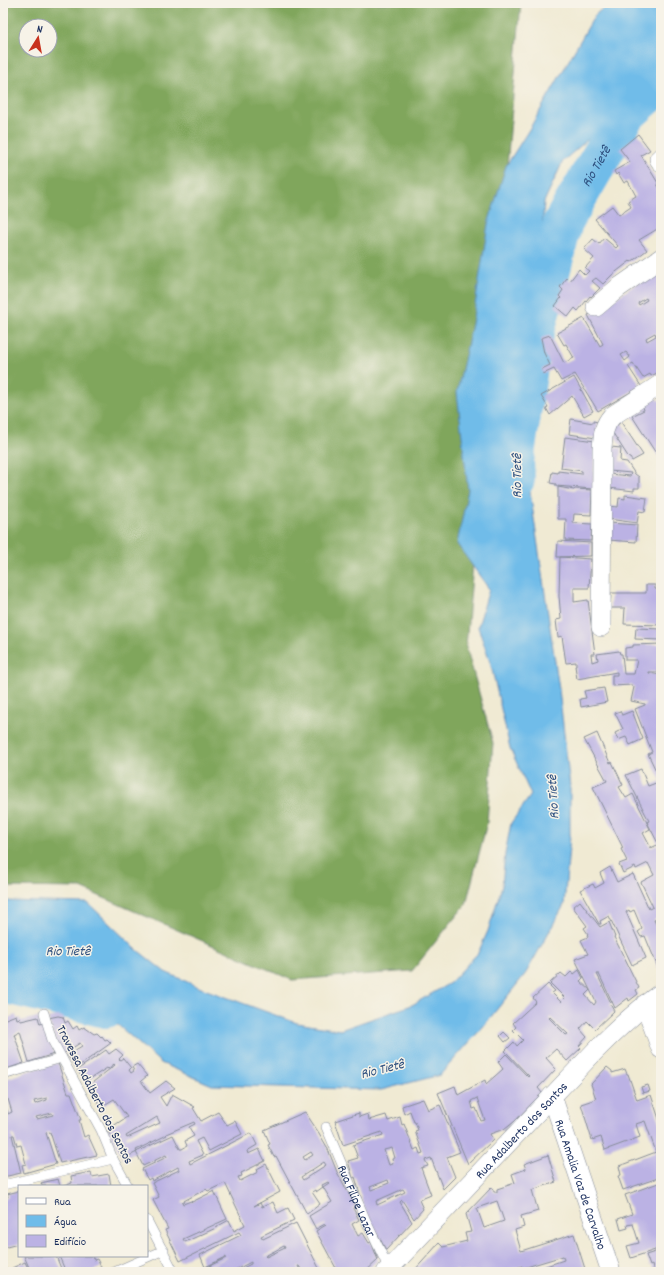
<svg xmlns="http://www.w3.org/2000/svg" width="664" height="1275" font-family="Dekko,sans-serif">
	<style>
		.forest { fill: #80a65c; stroke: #4e6a5d; fill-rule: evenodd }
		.water { fill: #6fbce9; stroke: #4576a4 }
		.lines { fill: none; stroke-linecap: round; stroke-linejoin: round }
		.river { stroke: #6fbce9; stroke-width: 40 }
		.building { fill: #bbb2e4; fill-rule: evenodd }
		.lane-casing { stroke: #868c98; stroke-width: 10 }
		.street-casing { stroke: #868c98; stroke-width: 20 }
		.lane { stroke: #fff; stroke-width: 9 }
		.street { stroke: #fff; stroke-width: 19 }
		.labels { text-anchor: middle; stroke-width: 3; stroke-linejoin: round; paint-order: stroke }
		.street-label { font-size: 13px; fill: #1b2f5e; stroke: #f7f3e8 }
		.water-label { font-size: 14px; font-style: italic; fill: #305281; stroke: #f7f3e8 }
	</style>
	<rect width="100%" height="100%" fill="#f7f3e8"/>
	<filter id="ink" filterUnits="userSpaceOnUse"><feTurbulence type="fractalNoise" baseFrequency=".025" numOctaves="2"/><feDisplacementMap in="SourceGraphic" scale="8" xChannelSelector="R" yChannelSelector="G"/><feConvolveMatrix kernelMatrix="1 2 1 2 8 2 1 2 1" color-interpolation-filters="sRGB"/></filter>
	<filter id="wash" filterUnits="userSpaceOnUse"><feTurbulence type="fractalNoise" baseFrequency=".012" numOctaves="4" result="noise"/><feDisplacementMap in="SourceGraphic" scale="16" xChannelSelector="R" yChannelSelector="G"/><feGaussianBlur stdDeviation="0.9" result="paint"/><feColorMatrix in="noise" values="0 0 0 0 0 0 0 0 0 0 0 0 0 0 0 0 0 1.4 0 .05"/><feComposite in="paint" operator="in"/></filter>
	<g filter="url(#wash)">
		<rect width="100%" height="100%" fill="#f0ead3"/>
		<path class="forest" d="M3,3H521L466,646L493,743L487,823L466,904L412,971L292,980L81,888L3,887ZM26,26H50V50H26Z"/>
		<path class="water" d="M609,3H661V67L610,120L563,161L544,202L538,289L520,423L559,689L570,787V836L564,905L526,973L482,1028L440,1075L381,1090L212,1085L161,1063L111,1019L51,994L11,983L3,982V901L88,903L136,949L165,972L201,988L297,1023L340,1030L412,1005L450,983L478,953L488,931L502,886L505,854L511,823L531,795L510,748L491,665L478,627L489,589L457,544L468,490L457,392L472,324L488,224L506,166L530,128L595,15Z"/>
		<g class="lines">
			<g class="river">
				<path id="s1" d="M515,479L514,461L531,347L563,222L625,115L661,83"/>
				<path d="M3,983L106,1008"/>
			</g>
		</g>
		<g id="blocks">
			<path class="building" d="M638,134L650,150L641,155L658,183L657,184L661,191V232L659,228L639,240L647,250L631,262L630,261L612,275L603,284L596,278L592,281L600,288L591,297L590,296L578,311L575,308L568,317L555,306L561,298L559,296L563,290L560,287L567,278L570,281L579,269L585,275L589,271L585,268L594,258L584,249L593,239L599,244L604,238L616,248L618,246L595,219L612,206L619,215L631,207L628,201L636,196L628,181L624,183L618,173L616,175L614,171L630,162L620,149Z
				M661,267V373L658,375L657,373L651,376L650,374L643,378L633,363L628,366L641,386L598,411L575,374L561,381L554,369L543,374L542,369L550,365L544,353L541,338L550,335L564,363L574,358L566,344L564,345L557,333L584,318L600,346L603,344L588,315L603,307ZM646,298L647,300L639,305L638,303ZM655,333L656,336L647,341L646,338ZM626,352L630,357L625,361L621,355Z
				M574,377L593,411L584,416L572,396L550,415L546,408L548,407L541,396Z
				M656,398L658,401L661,399V461L632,416L644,410L643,407Z
				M571,419L593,423V421L598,422L596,438L569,434Z
				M621,422L643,455L632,461L630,458H629L611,430Z
				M565,437L595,441L593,489L556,486V484L550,483L552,472L558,473V471L582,474V471L561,468Z
				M611,447L621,448L620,461L627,462L635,474L639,477V488H634V491L609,488V474L630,476L631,473L609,471Z
				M558,487L574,490L575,489L592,490L591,515L574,514L573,523L592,524L591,541L565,540L566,519H558Z
				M625,495L647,498L645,512L639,511L637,523L608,519V506L618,507L619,498L625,499Z
				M609,523L637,525L636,542L608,540Z
				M558,541L591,543V556L557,557Z
				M560,557L591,559L589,588H574V602L588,600L595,654H591L592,662L598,660L597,654L619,651L620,654H622L624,674H634L637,660H625V648L633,647V645L661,644V672H649V673L661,675V734L659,735L661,740V810L659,811L661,814V849L647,822L649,821L626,775L641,769L648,786L661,781L648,754L652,752L635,709L645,705V704L631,701L634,687L632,685L612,686V675H617V672L577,679L575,666H576V662L566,663L562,636L558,637L556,620L561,619L559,596Z
				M646,585H655V589L661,590V625L624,624L625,608H610L611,593H646Z
				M636,628L661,629V640L635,639Z
				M604,688L607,702L581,707L580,699L586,698L584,691Z
				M620,711L622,715L632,711L643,739L630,745L626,737L618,740L615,733L623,729L615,713Z
				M597,733L610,763L612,762L623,785L619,787L626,798L633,794L650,829L643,833L651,848L657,845L661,852V924L658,918L654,920L661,935V970H659L645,936L641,937L638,932L642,929L634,910L630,912L629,910L626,912L646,958L632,965L609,916L600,921L601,924H599L580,890L593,884L595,888L604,883L600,873L610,867L617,882L633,874L649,909L653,907L641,882L654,875L648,863L636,869L635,867L623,873L619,864L627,861L621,849L623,848L593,787L607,781L584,739Z
				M580,901L600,927L609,922L615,937H614L639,988L636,990L638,994L629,1001L628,998L615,1008L599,974H597L611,1003L610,1004L614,1011L595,1029L587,1021L580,1029L587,1037L579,1046L581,1048L567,1061L556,1049L546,1058L556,1069L538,1088L542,1093L515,1121L504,1130V1129L490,1134L493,1140L468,1164L438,1093L455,1086L458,1095L485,1080L486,1084L503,1069L498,1062L506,1054L528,1077L529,1076L505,1051L514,1042L517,1046L523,1040L513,1030L516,1027L513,1023L536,1002L533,998L548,984L555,991L552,993L561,1002L565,998L550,983L561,973L566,977L572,971L574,974L579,970L583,978L580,981L590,990L575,959L588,954L581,940L588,937L587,935L588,934L584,928L587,926L573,907ZM590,990L596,1002L594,1005L585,995ZM550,1017L568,1034L566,1035L549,1018ZM477,1098L485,1120L481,1121L476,1108L473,1109L471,1101Z
				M16,1015L17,1019L20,1018L21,1021L38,1017L40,1024L44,1023L54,1054L29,1062L20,1031L14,1034L24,1063L3,1070V1020Z
				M58,1016L63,1017L65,1023L68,1021L73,1029L77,1026L79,1030L84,1027L94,1034L97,1033L101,1037L102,1036L105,1040L107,1039L111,1043L76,1068L67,1055L82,1046L80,1043L63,1054L56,1043L48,1018Z
				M504,1032L510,1038L505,1042L500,1036Z
				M116,1049L123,1055L119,1059L120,1060L123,1058L131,1068L129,1070L131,1073L134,1071L132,1067L137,1064L147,1076L141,1081L150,1093L166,1081L175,1088L160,1097L166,1106L172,1094L195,1107L193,1108L201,1121L218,1112L227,1125L235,1121L242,1134L209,1151L202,1138L196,1141L203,1155L189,1161L190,1164L251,1133L257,1145L247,1151L248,1154L259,1149L265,1161L241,1173L242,1176L238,1177L240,1181L258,1172L257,1169L266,1164L280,1192L254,1206L260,1203L262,1207L273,1202L278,1213L288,1208L294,1220L261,1236L263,1239L296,1223L321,1272H303L299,1266H298L301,1272H235L251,1264V1262L231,1272H197L226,1258V1257L205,1267L200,1255L241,1235L239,1232L180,1261L165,1230L168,1229L153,1200L159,1197L152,1183L179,1170L178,1167L152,1181L151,1178L148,1180L142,1169L167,1157L166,1155L143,1166L136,1152L173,1135L180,1149H182L187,1146L185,1141L194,1136L189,1127L195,1124L194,1122L166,1134L167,1135L136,1150L137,1152L123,1159L116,1144L107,1130L127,1117L114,1099L101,1107L88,1086L115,1065L114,1064L108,1069L107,1068L85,1082L77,1070L106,1050L109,1054ZM157,1117L160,1123L127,1138L126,1136ZM225,1183L245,1225L234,1231L229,1220L218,1226V1227L185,1242L183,1239L227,1219L214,1191L192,1202L191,1201L183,1204L182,1202L206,1189L208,1191ZM284,1246L285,1248L266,1257L265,1256Z
				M58,1063L68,1093H71L81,1120H79L84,1137L88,1135L97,1155L60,1163L50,1132L46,1133L56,1164L24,1173L22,1165L26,1164L21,1145L17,1146L14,1135H12L21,1173L3,1177V1080L34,1069ZM47,1098V1100L35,1104L34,1101ZM8,1099L12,1112L8,1114L5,1100ZM52,1113L53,1115L37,1119L36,1117Z
				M607,1067L612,1071V1073L625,1069L627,1074H628L637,1100L651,1095L661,1125V1177L623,1190L618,1176L621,1175L619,1166L656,1152L645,1121L636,1124L640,1137L605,1150L601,1137L592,1140L581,1104L596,1099L591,1084Z
				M648,1085L650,1091L643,1093L641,1087Z
				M423,1099L428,1110L440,1105L460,1152L447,1157L455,1177L443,1189L431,1158L425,1160L428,1166L421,1168L431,1195L419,1200L423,1209L414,1219L402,1200L400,1202L412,1222L386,1250L365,1211L355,1177L353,1178L348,1161L358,1158L353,1145L383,1135L382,1132L343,1145L335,1121L359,1113V1117L368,1114L369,1120L386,1115L388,1121L400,1117L402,1125L404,1124L414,1150L418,1148L420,1154L423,1153L415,1131L418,1130L415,1122H414L410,1111L404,1114L402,1106ZM392,1148L395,1158L392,1159L393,1164L389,1165L384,1150ZM388,1180L389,1183L371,1190L370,1187ZM403,1189L405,1192L377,1205L376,1201Z
				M305,1112L319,1133L327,1147L337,1172L356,1207L353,1208L359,1220L352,1224L358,1236L363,1233L369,1243L371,1242L378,1260L365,1272H338L316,1231L326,1225L325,1224L316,1229L309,1216L332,1202L323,1187L329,1183L328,1182L322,1185L323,1187L316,1192L315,1190L312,1192L320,1204L307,1214L276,1156L274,1157L268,1145L270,1144L264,1130ZM311,1152L313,1155L305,1160L303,1157ZM324,1162L326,1165L303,1180L301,1177Z
				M548,1155L556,1182L532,1190L538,1211L521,1216L524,1227L515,1230L521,1251L574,1234L586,1272H528L564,1260L563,1256L523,1268L522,1266L513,1269L514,1272H458L457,1270L449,1272H413L439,1243L443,1247L467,1241L465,1233L471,1232L466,1214L492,1187L494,1192H497V1189L515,1183L512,1174L526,1169L524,1164ZM497,1201L504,1221L484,1228L477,1208Z
				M91,1172L92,1177L109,1174L111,1186H64L72,1183L71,1176Z
				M58,1179L60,1186H42L41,1183Z
				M661,1182V1248L631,1258L627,1246L639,1243L633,1224L627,1225L628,1228L621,1230L618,1219L632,1214L625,1195Z
				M19,1191V1246L18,1244L3,1248V1198L8,1197L7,1194Z
				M661,1250V1272H654L652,1265L650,1266L646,1255Z
				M24,1256H56L62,1271L65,1270L59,1256H92L94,1260L97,1259L101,1267L92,1272H31Z
				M3,1261L8,1272H3Z
				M25,1262L30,1272H14L12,1268Z"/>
		</g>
	</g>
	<g filter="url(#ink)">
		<use href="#blocks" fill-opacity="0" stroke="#868c98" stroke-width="1"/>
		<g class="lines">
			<g class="lane-casing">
				<g id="lane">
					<path d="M44,1013L52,1040L101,1130L113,1159L128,1186"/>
					<path d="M3,1075L62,1058"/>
					<path id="s2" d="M326,1127L367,1223L389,1269"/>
					<path d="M3,1185L113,1159"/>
					<path d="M147,1220L174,1272"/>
					<path d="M114,1272L164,1250"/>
				</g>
			</g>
			<g class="street-casing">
				<g id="street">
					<path d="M659,159L661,162"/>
					<path d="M596,307L618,288L661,258"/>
					<path d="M601,627L602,449C603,436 603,426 612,416L661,384"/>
					<path d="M645,1004L661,1049"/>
					<path id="s3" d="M552,1096L611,1272"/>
					<path id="s4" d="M386,1272L595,1051C616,1030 637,1010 661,993"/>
				</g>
			</g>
			<use href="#lane" class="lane"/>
			<use href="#street" class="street"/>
		</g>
	</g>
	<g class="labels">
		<g class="street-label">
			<text transform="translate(96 1094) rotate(63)" y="5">Travessa Adalberto dos Santos</text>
			<text dy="5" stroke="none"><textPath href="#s4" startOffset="196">Rua Adalberto dos Santos</textPath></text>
			<text dy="5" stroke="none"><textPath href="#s3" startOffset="93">Rua Amalia Vaz de Carvalho</textPath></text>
			<text dy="5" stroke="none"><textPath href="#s2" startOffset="80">Rua Filipe Lazar</textPath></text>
		</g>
		<g class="water-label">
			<text dy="5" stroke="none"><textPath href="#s1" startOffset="327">Rio Tietê</textPath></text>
			<text transform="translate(516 476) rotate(-90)" y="5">Rio Tietê</text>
			<text transform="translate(552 797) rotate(-93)" y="5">Rio Tietê</text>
			<text x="68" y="955">Rio Tietê</text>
			<text transform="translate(382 1068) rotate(-14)" y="5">Rio Tietê</text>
		</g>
	</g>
	<rect width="664" height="1275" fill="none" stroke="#f7f3e8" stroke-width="16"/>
	<rect x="18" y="1185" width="130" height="72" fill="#f7f3e8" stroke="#9fa5b1"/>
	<rect x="26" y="1198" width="20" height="6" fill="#ffffff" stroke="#9fa5b1"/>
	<text x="54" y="1205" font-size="12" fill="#1b2f5e">Rua</text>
	<rect x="26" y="1215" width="20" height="12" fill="#6fbce9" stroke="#9fa5b1"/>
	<text x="54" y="1225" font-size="12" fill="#1b2f5e">Água</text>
	<rect x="26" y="1235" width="20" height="12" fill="#bbb2e4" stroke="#9fa5b1"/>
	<text x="54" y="1245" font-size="12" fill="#1b2f5e">Edifício</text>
	<g transform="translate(38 38) rotate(11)"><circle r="19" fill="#f7f3e8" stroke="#9fa5b1"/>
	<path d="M0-3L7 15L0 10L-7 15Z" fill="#c8321e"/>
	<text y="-6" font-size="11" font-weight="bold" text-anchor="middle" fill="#1b2f5e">N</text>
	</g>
</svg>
